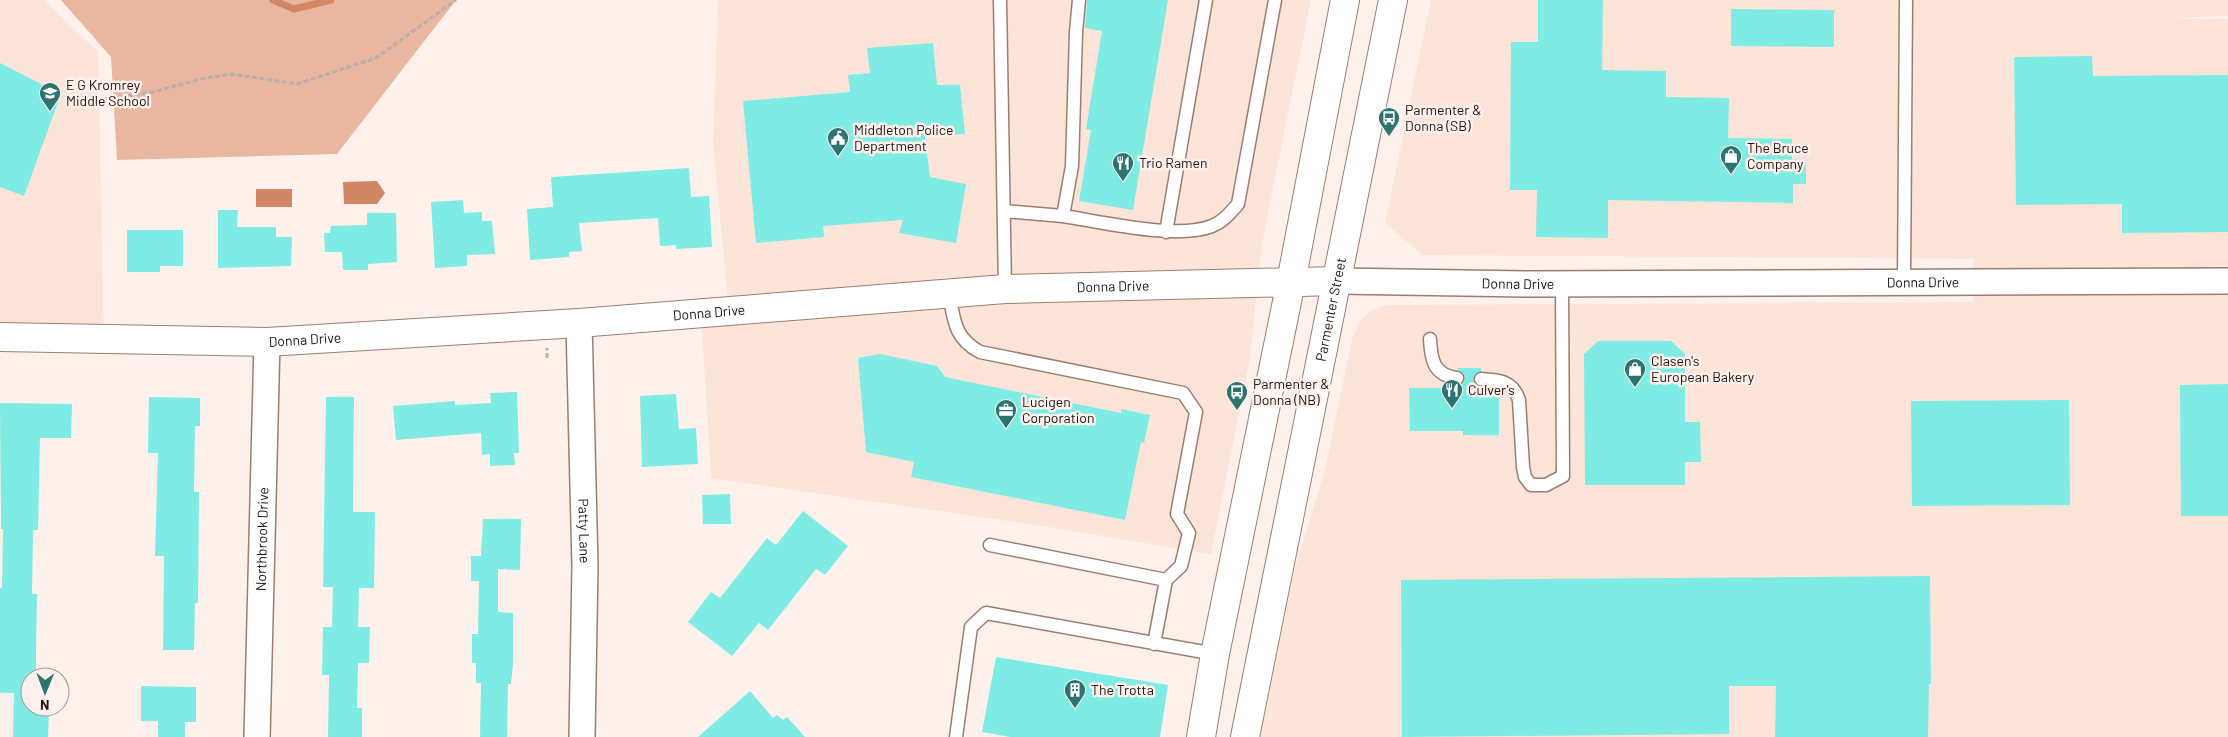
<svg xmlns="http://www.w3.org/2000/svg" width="2228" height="737" font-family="Barlow,sans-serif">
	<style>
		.built { fill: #fce4d9 }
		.green { fill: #e9b69f }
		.water { fill: #d18766 }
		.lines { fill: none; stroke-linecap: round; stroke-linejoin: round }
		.stream { stroke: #d18766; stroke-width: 7 }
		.building { fill: #7eece4 }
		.lane-casing { stroke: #9b7e71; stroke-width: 15 }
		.street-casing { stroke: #9b7e71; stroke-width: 28 }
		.secondary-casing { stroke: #9b7e71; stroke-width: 30 }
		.path { stroke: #bbafa9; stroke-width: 3; stroke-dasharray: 5 2.5; stroke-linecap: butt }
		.lane { stroke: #fff; stroke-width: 12 }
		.street { stroke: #fff; stroke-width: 25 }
		.secondary { stroke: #fff; stroke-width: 28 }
		.labels { text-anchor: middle; stroke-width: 5; stroke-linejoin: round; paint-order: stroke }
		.poi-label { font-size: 14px; fill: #201511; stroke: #fef1eb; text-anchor: start }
		.street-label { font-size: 14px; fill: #201511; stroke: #fef1eb }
	</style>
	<rect width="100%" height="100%" fill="#fef1eb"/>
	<path class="built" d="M0,0H44L98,52L104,340L0,337Z
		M718,0H1311L1262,243L1250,358L1211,554L1055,528L711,478L701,313L729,310L713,144Z
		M1431,0H2228V16L2165,18L2228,19V737H1261L1294,572L1326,466L1352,339L1359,322L1371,310L1387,305H1402L1973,302V259L1422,255L1385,223Z"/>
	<path class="green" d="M61,0H456L337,154L117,160L111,57Z"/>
	<path class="water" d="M377,181L385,193L377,204H344L343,182Z
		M256,189H292V207H256Z"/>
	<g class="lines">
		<path class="stream" d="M273,0L294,9L331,0"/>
	</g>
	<path class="building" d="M1087,0H1168L1133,210L1079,201L1091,130L1086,129L1102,31L1085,28Z
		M1538,0H1603L1602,70L1666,71V97L1729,98L1728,138L1792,139V159L1806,160V184H1793V203L1608,200V238L1536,237L1537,190H1510L1511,42H1538Z
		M1731,9L1834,10V47L1731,46Z
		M933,43L937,85H960L965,134L925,136L930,177L966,184L956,243L899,233L903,220L823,226L824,237L756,243L743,101L850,92L848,75L870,73L867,48Z
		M2092,56L2093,76L2228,75V232L2122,233V204L2016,205L2014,57Z
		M0,63L61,94L24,196L0,187Z
		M689,168L691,197L709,196L712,247L676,249V245L660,246L658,218L579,223L582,251L569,252V257L530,260L527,209L553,207L551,177Z
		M463,200L464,213L482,212V221H492L495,254L467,255V266L435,268L431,202Z
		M218,210H238L237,227H276V237H292L291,266L218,268Z
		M367,213H396L397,262L368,264V270H343L342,252H325L324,233H330L331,226L367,225Z
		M127,230H183V266H160V272H127Z
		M1598,341H1671L1685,354V422H1700L1701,462H1685V485H1585L1584,354Z
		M880,354L937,366L945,377L1121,413V409L1150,415L1144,443L1141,442L1125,520L911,477L914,462L866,452L858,358Z
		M1457,368H1481V371L1474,375V383L1480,387L1499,390V435H1463V431H1410L1409,388H1452V385L1460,386L1463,383L1465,376Z
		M2228,384V516H2181L2180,385Z
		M517,392L519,453H514L515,465L490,466V454L482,455L481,433L396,440L393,406L455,401V405L491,403L490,393Z
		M676,394L679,429L696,428L698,464L642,467L640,396Z
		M149,397L200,398V426H195L194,492H199L198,603H195L194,650H163L164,556H155L158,453H148Z
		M326,397H354L353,512H375L374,588H359L358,627H370L369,663H358L357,708H362V737H328L329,675H322L323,627H332L333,587H323Z
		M2069,400L2070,505L1912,506L1911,401Z
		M0,403L72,404L71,438H40L38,530H33L32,594H37L36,650V677H30V711L49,712L48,737H13L14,693H0V588H2L3,529H1Z
		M730,494L731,524H703L702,495Z
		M803,511L848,546L825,575L816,569L768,630L759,623L732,656L688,622L711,592L720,598L767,538L776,545Z
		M483,519H521L520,570L498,569V612L513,613V664L511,684H508L507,737H480L481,683H476V663H472V634H478L479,581H471V556H481Z
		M1930,576L1931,684H1929L1928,737H1775L1776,686H1729V734L1402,737L1401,580Z
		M996,657L1168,685L1160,737H1010L982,732Z
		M141,686L196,687V722H185V737H158V721H141Z
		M750,691L773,718L777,715L783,720L787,717L805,737H698Z"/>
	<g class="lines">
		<g class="lane-casing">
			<path id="lane" d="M1000,0L1005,289
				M1079,0L1076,32L1072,166L1063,216C1102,222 1177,240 1212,226C1224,221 1230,213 1238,204L1275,0
				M1004,211L1063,216
				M1166,232L1206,0
				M1904,283L1906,0
				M949,293C954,320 954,338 980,352L1183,393L1196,412L1177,514L1189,533L1181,566L1166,580L990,545
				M1430,339C1431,359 1433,375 1457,378
				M1481,379C1499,380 1513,381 1519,400L1523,467L1525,477L1531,485H1546L1563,476L1562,284
				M1154,644L1166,580
				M956,737L971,627L986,613L1215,654"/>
		</g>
		<g class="street-casing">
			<g id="street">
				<path id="s1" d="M1338,281L1528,284L2228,281"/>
				<path id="s2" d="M579,323L585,566L582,737"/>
				<path id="s3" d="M257,737L267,342"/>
			</g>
		</g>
		<g class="secondary-casing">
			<g id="secondary">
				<path id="s4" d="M0,337L267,342L579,323L1005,289L1338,281"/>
				<path d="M1201,737L1215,654L1291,282L1345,0"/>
				<path id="s5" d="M1245,737L1393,0"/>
			</g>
		</g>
		<path class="path" d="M75,97L103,99L149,93L201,79L231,74L297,84L376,58L456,0
			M547,358V348"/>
		<use href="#lane" class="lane"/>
		<use href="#street" class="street"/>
		<use href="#secondary" class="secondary"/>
	</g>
	<defs>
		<g id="school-pin" transform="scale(1.125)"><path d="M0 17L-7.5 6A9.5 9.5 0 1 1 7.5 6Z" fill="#2b7470" stroke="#fef1eb"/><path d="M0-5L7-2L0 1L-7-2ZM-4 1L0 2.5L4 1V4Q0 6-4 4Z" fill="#fff"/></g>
		<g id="bus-pin" transform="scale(1.125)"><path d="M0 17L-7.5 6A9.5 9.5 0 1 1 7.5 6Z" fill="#2b7470" stroke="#fef1eb"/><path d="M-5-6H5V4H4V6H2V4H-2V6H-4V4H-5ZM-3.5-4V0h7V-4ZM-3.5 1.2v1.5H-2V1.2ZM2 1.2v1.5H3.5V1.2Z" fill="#fff"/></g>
		<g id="civic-pin" transform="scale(1.125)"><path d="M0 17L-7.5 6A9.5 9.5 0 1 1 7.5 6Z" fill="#2b7470" stroke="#fef1eb"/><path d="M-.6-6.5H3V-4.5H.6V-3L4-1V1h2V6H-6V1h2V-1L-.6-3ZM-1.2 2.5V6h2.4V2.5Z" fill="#fff"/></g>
		<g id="shop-pin" transform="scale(1.125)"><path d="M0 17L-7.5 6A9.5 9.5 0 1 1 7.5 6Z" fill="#2b7470" stroke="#fef1eb"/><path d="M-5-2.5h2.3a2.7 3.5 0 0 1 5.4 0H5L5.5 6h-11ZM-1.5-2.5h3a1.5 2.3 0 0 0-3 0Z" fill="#fff"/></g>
		<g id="restaurant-pin" transform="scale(1.125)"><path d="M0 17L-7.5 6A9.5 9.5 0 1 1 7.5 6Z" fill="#2b7470" stroke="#fef1eb"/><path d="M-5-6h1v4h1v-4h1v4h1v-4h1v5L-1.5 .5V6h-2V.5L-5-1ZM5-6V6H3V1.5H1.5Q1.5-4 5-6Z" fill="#fff"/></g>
		<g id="office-pin" transform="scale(1.125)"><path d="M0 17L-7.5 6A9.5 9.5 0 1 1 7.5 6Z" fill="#2b7470" stroke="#fef1eb"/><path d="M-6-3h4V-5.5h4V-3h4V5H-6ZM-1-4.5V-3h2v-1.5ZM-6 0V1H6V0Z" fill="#fff"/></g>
		<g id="building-pin" transform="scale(1.125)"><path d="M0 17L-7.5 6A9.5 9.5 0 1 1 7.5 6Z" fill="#2b7470" stroke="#fef1eb"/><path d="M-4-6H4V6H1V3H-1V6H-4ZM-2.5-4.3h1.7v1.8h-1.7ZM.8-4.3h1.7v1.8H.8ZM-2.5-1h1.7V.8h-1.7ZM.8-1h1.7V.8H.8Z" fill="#fff"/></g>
	</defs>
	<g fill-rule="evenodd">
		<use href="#school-pin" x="50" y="93"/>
		<use href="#bus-pin" x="1389" y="118"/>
		<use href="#civic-pin" x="838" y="138"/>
		<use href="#shop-pin" x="1731" y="156"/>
		<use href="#restaurant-pin" x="1123" y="163"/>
		<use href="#shop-pin" x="1635" y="369"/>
		<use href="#restaurant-pin" x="1452" y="390"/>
		<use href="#bus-pin" x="1237" y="392"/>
		<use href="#office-pin" x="1006" y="410"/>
		<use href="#building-pin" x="1075" y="690"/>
	</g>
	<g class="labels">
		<g class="poi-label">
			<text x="66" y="90">E G Kromrey<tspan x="66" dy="16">Middle School</tspan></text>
			<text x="1405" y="115">Parmenter &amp;<tspan x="1405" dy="16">Donna (SB)</tspan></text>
			<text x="854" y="135">Middleton Police<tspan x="854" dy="16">Department</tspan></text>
			<text x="1747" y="153">The Bruce<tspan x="1747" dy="16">Company</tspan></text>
			<text x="1139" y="168">Trio Ramen</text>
			<text x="1651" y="366">Clasen's<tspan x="1651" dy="16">European Bakery</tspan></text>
			<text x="1253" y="389">Parmenter &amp;<tspan x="1253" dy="16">Donna (NB)</tspan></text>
			<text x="1468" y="395">Culver's</text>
			<text x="1022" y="407">Lucigen<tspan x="1022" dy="16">Corporation</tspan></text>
			<text x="1091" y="695">The Trotta</text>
		</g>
		<g class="street-label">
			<text dy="5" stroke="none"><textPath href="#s1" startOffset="180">Donna Drive</textPath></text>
			<text dy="5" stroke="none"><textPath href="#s1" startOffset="585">Donna Drive</textPath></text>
			<text dy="5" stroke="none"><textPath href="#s4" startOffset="1115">Donna Drive</textPath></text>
			<text dy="5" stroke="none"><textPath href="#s5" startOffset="436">Parmenter Street</textPath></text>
			<text dy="5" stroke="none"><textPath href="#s4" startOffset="710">Donna Drive</textPath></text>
			<text dy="5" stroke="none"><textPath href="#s4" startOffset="305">Donna Drive</textPath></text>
			<text dy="5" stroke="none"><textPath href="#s2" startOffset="208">Patty Lane</textPath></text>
			<text dy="5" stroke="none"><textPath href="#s3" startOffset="198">Northbrook Drive</textPath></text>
		</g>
	</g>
	<g transform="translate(45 692) rotate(181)"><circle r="24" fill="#fef1eb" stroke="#a59994"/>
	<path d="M0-4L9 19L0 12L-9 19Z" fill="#2b7470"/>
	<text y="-8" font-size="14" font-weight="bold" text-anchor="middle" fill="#201511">N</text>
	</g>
</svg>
